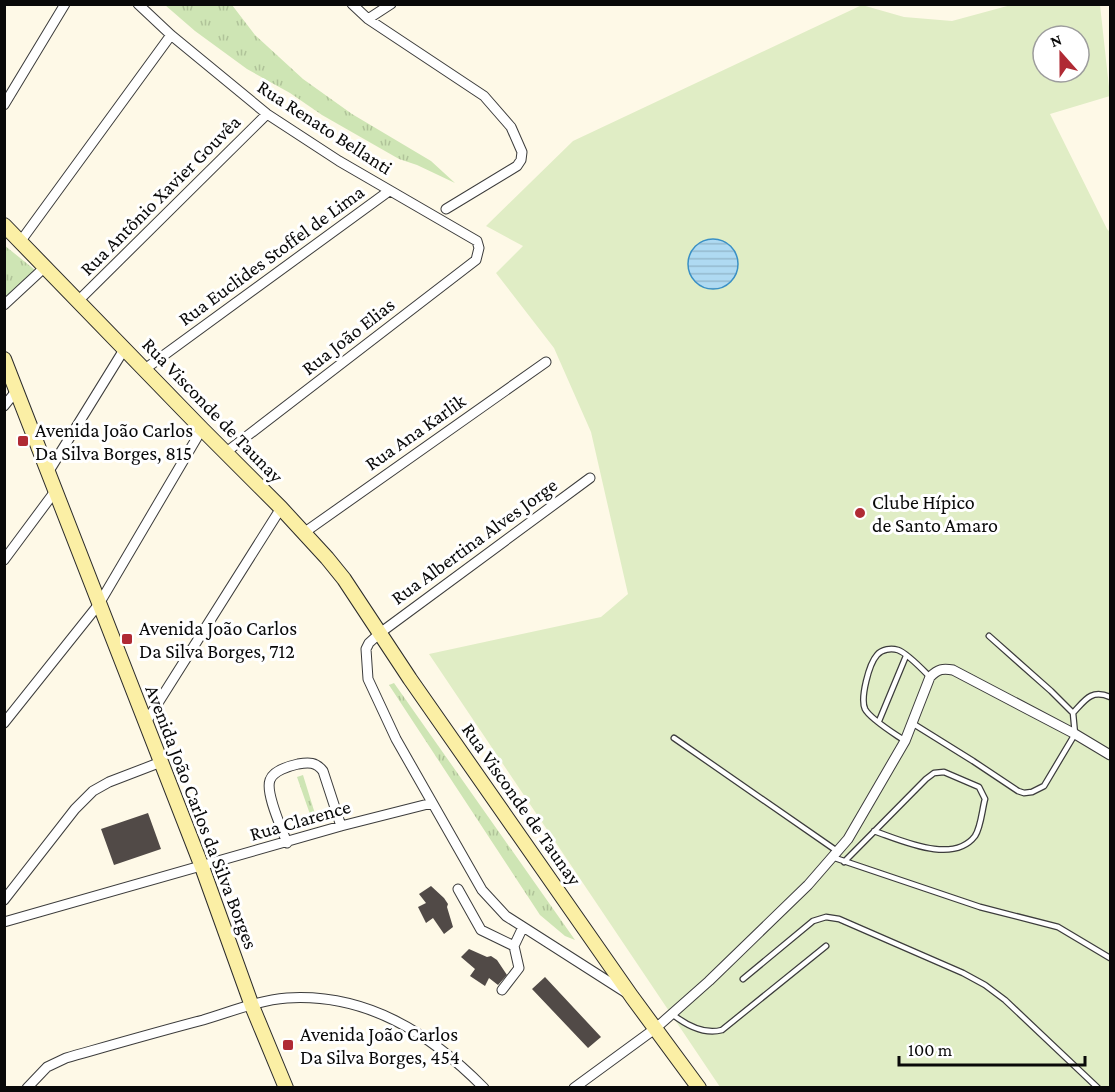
<svg xmlns="http://www.w3.org/2000/svg" width="1115" height="1092" font-family="'Crimson Pro',serif">
	<style>
		.park { fill: url(#park-tufts) }
		.pitch { fill: #e0edc5; fill-rule: evenodd }
		.water { fill: url(#water-rules); stroke: #3a90c5; stroke-width: 1.5 }
		.building { fill: #514a47 }
		.lines { fill: none; stroke-linecap: round; stroke-linejoin: round }
		.lane-casing { stroke: #3c3c3c; stroke-width: 7 }
		.street-casing { stroke: #3c3c3c; stroke-width: 11 }
		.secondary-casing { stroke: #2b2b2b; stroke-width: 16 }
		.lane { stroke: #fff; stroke-width: 4.5 }
		.street { stroke: #fff; stroke-width: 9 }
		.secondary { stroke: #fbefa5; stroke-width: 14 }
		.poi-dot { fill: #b02a34; stroke: #fff; stroke-width: 2 }
		.labels { text-anchor: middle; stroke-width: 6; stroke-linejoin: round; paint-order: stroke }
		.street-label { font-size: 20px; fill: #090909; stroke: #fff }
		.poi-label { font-size: 20px; fill: #090909; stroke: #fff; text-anchor: start }
	</style>
	<defs>
		<pattern id="park-tufts" width="24" height="20" patternUnits="userSpaceOnUse" patternTransform="scale(1.5)"><rect width="24" height="20" fill="#cee5b4"/><path d="M3 7l-1-3M5 7V3M7 7l1-3M15 17l-1-3M17 17v-4M19 17l1-3" fill="none" stroke="#b0c399"/></pattern>
		<pattern id="water-rules" width="6" height="5" patternUnits="userSpaceOnUse" patternTransform="scale(1.5)"><rect width="6" height="5" fill="#afdaf2"/><path d="M0 2.5h6" fill="none" stroke="#95bace"/></pattern>
	</defs>
	<rect width="100%" height="100%" fill="#fef9e7"/>
	<path class="park" d="M165,5H232L255,35L303,79L352,114L431,161L455,183L417,165L399,159L322,115L290,93L247,69L195,31Z
		M4,245L35,270L5,297H4Z
		M394,683L575,940L565,936L540,915L389,685Z
		M303,775L316,817L314,820H312L297,777Z"/>
	<path class="pitch" d="M862,5L904,17L952,21L1011,5H1100L1110,96L1050,114L1107,229L1110,232V1087H720L429,654L601,617L628,594L591,432L554,348L496,273L523,246L486,226L573,141ZM1043,36H1079V72H1043Z"/>
	<path class="water" d="M688 264a25 25 0 1 1 50 0a25 25 0 1 1-50 0Z"/>
	<path class="building" d="M148,813L161,849L114,865L101,829Z
		M431,886L444,898L448,904L447,907L453,927L444,934L433,918L426,923L418,907L426,903L419,894Z
		M469,949L487,957L491,956L497,960L507,975L498,985L489,978L485,986L470,976L475,969L461,957Z
		M545,977L601,1037L588,1048L532,989Z"/>
	<g class="lines">
		<g class="lane-casing">
			<path id="lane" d="M1073,713C1085,700 1091,689 1110,697
				M879,721L906,656
				M912,723L973,761L1018,791L1024,793L1032,792L1044,786L1075,734L1073,713L1051,691L989,636
				M674,738L837,851
				M905,741C895,734 870,719 865,709C860,698 869,664 877,655C882,649 891,648 898,650C907,653 923,670 930,677
				M832,857L980,907L1058,927L1110,958
				M844,862L926,779L934,773L944,772L979,787L985,799C982,810 981,827 975,836C953,865 901,840 874,831
				M743,979L813,921L826,917L839,919L963,973L985,985L1005,1000L1098,1088
				M672,1014C686,1025 704,1035 722,1030L826,946"/>
		</g>
		<g class="street-casing">
			<path id="street" d="M138,4L171,35L267,114L339,161L477,241L479,248L476,260L225,453
				M352,4L368,19L484,96L511,127L522,152L521,160L517,166L446,209
				M368,19L391,4
				M4,105L65,4
				M20,242L171,35
				M78,301L267,114
				M4,305L45,267
				M145,369L389,191
				M4,406L17,390
				M49,471L125,348
				M590,478L380,633L369,643L366,649L368,679L396,739L482,890L506,916L625,992
				M305,532L546,362
				M4,560L56,490
				M146,722L281,508
				M4,723L99,604L202,429
				M287,843C282,829 265,793 270,780C273,771 289,766 298,764C309,762 316,762 323,771L341,826
				M458,889L481,930L514,946
				M4,900L75,809L93,791L109,782L161,762
				M4,922L341,826L432,803
				M502,990L519,968L514,946L523,927
				M27,1088L47,1067L66,1058C112,1045 157,1032 203,1020C230,1012 259,1000 287,998C366,993 430,1033 484,1088
				M574,1088L656,1028L709,981L808,885L848,839L905,741L930,677C938,669 943,668 953,670L1075,734L1110,755"/>
		</g>
		<g class="secondary-casing">
			<path id="secondary" d="M4,225L202,429L281,508L327,558L344,579L410,679L632,997L699,1088
				M4,359L202,867L252,1006L286,1088"/>
		</g>
		<use href="#lane" class="lane"/>
		<use href="#street" class="street"/>
		<use href="#secondary" class="secondary"/>
	</g>
	<g class="poi-dot">
		<rect x="17" y="435" width="12" height="12" rx="3"/>
		<circle cx="860" cy="513" r="6"/>
		<rect x="121" y="633" width="12" height="12" rx="3"/>
		<rect x="282" y="1039" width="12" height="12" rx="3"/>
	</g>
	<g class="labels">
		<g class="street-label">
			<text transform="translate(325 127) rotate(33)" y="7">Rua Renato Bellanti</text>
			<text transform="translate(160 195) rotate(-45)" y="7">Rua Antônio Xavier Gouvêa</text>
			<text transform="translate(271 255) rotate(-36)" y="7">Rua Euclides Stoffel de Lima</text>
			<text transform="translate(348 336) rotate(-38)" y="7">Rua João Elias</text>
			<text transform="translate(213 410) rotate(46)" y="7">Rua Visconde de Taunay</text>
			<text transform="translate(415 432) rotate(-35)" y="7">Rua Ana Karlik</text>
			<text transform="translate(474 541) rotate(-36)" y="7">Rua Albertina Alves Jorge</text>
			<text transform="translate(522 804) rotate(55)" y="7">Rua Visconde de Taunay</text>
			<text transform="translate(202 817) rotate(69)" y="7">Avenida João Carlos da Silva Borges</text>
			<text transform="translate(300 820) rotate(-16)" y="7">Rua Clarence</text>
		</g>
		<g class="poi-label">
			<text x="35" y="437">Avenida João Carlos<tspan x="35" dy="23">Da Silva Borges, 815</tspan></text>
			<text x="872" y="509">Clube Hípico<tspan x="872" dy="23">de Santo Amaro</tspan></text>
			<text x="139" y="635">Avenida João Carlos<tspan x="139" dy="23">Da Silva Borges, 712</tspan></text>
			<text x="300" y="1041">Avenida João Carlos<tspan x="300" dy="23">Da Silva Borges, 454</tspan></text>
		</g>
	</g>
	<rect width="1115" height="1092" fill="none" stroke="#090909" stroke-width="12"/>
	<g transform="translate(1061 54) rotate(339)"><circle r="28" fill="#ffffff" stroke="#9d9d9d" stroke-width="1.5"/>
	<path d="M0-4.5L10 22L0 15L-10 22Z" fill="#b02a34"/>
	<text y="-9" font-size="16" font-weight="bold" text-anchor="middle" fill="#090909">N</text>
	</g>
	<path d="M899 1056v9h186v-9" fill="none" stroke="#090909" stroke-width="3"/>
	<text x="908" y="1056" font-size="18" fill="#090909" stroke="#ffffff" stroke-width="4.5" paint-order="stroke">100 m</text>
</svg>
